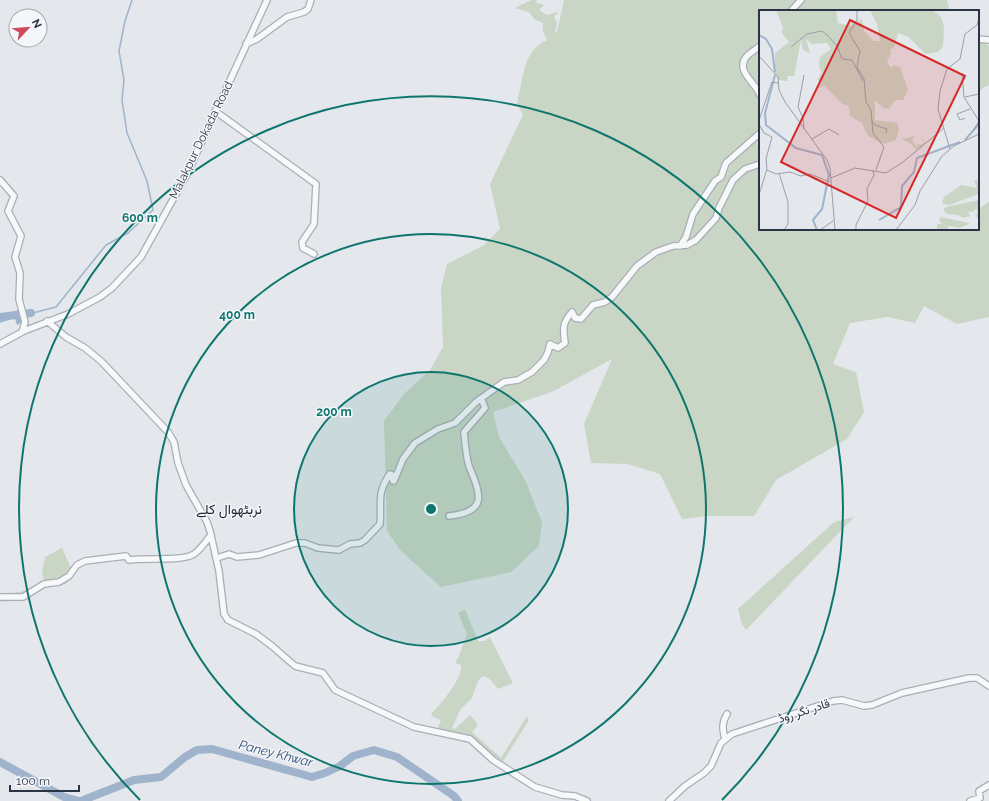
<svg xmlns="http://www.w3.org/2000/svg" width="989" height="801" font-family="Raleway,Vazirmatn,sans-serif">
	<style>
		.green { fill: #c9d6c5 }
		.water { fill: #9fb4cc }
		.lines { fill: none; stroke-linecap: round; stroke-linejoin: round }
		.stream { stroke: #9fb4cc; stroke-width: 1.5 }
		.river { stroke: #9fb4cc; stroke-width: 8 }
		.minor-casing { stroke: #a9aeb7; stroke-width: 8 }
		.minor { stroke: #f7f8fa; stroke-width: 5.5 }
		.ring { fill: none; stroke: #0f766e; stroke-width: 2 }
		.labels { text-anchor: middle; stroke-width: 3; stroke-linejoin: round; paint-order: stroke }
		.street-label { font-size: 12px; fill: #2b3445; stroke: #f4f6f9 }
		.water-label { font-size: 13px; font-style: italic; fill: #34527a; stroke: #f4f6f9 }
		.quarter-label { font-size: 14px; fill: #1d2536; stroke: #f4f6f9 }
		.inset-river { fill: none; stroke: #9fb4cc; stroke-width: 2 }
		.inset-road { fill: none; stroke: #9a9fa9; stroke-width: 1 }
		.view { fill: #d62828; fill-opacity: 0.15; stroke: #d62828; stroke-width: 2 }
		.inset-edge { fill: none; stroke: #2b3445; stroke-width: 2 }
		.centre { fill: #0f766e; stroke: #f4f6f9; stroke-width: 2 }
		.ring-label { font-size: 12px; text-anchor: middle; font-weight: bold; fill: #0f766e; stroke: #f4f6f9; stroke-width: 3; stroke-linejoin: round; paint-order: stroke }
	</style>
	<rect width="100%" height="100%" fill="#e4e7ec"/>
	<path class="green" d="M531,0H536L537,3L544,5L539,10L547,15L558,12L554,17L557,23L555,33L557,32L564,0H947L950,11H760V229H978V209L989,202V317L957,324L924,306L915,323L887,317L850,323L833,364L856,372L864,412L847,439L776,480L754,516H707L682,519L660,474L628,464L591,463L584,424L612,359L554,391L493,412L499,437L525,480L542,522L539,546L511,572L441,587L401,551L387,531L384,421L404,394L430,370L443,347L441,288L447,264L484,245L500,229L490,184L523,115L517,104C523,81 522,51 547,40L543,31V23L535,20L529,12L515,8Z
		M978,39L989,46V85L984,87L978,94Z
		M854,517L746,630L742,624L738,609L834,522Z
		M62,548L73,572L66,584L46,587L23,599L1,602L8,593L21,592L44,581L42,572L45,557Z
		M465,609L478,641H485L490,637L513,683L498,689L489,678L483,676L478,681L472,698L460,710L452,728L455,729L470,715L478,725L472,732L501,758L527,716L529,720L502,763L471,737L437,730L441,720L433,717L431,714C440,705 464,677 461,665L455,663L459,656L467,634L458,613Z"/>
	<path class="water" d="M18,310L22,322L17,325L13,312Z"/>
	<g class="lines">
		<path class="stream" d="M25,315L56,307L106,245L128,233L153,210L147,181L127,133L122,100L124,80L119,51L125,21L132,0
			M0,322L15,317"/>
		<path class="river" d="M0,317L31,313
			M0,762L64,797L79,801
			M81,801L134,780L161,777L185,757L197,750L212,749L312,777L325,773L340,766L353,756L374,750L397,757L454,796L458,801"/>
		<g class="minor-casing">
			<path id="minor" d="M791,11L801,0
				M978,39L989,40
				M246,44L257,39L287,17L304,12L308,9L311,0
				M760,46C756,49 751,52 747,56C734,70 756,83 760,95
				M215,111L316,184L314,224L302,242L303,248L314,254
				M0,180L14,196L8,211L21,236L15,257L20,273L19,299L25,322L22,332
				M680,246L686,237L693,214L715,181L721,177L726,163L760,133
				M47,321L66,337L85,348L101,361L168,432L174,442L178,463L186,485L207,522L210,531L219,571L224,614L228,620L256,634L272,646L295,666L323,673L335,690L414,727L470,739L493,760L535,787L562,795L575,796L587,801
				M0,344L24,331L68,314L100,297L112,288L141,257L186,176L267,0
				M449,516C488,512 481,495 469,466C466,456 465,443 464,432L485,408L481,398
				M217,558L229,554L237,557L259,555L296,543H305L318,548L339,550L350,544L360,543L365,540L380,524C382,503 376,493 390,474L392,475L393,481H394L403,459L415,443L438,429L455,423L476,402L504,382L518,380L532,372L544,360L548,352L550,344L558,348L565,343C563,329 562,323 572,312L575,318L581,319L593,305L605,302L612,297L637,266L656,252L673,246L687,245L696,240L716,218L719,208L733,180L745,169L760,164
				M0,597H23L44,584L59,582L69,576L77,565L85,561L126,556L129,560C145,557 182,562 194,554C201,549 206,541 211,535
				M725,739C722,729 722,722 727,714
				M669,801L685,786L704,773L711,766L721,743L732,734L833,701L842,700L864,706L872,705L902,693L969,678H977L989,686
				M970,801L980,798L979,791L989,785"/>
		</g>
		<use href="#minor" class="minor"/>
	</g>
	<circle cx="431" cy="509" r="137" fill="#0f766e" fill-opacity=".12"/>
	<g class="ring">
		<circle cx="431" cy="509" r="137"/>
		<circle cx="431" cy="509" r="275"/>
		<path d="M140 800A412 412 0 1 1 722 800"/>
	</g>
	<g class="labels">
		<g class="street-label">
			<text transform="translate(201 140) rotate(-64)" y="4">Malakpur Dokada Road</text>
			<text transform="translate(804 711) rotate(-18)" y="4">قادر نگر روڈ</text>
		</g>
		<g class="water-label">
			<text transform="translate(276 753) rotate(14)" y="5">Paney Khwar</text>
		</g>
		<g class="quarter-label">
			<text x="229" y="514">نربٹھوال کلے</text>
		</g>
	</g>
	<g transform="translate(759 10)">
		<rect width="220" height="220" fill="#e4e7ec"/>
		<path d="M17,0H77L79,13L92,16L103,9L105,21L115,31H121L118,14L111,0H173L182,7L185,16L184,36L179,42L166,44L150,27L139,23L135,37L131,40L132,43L128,52L132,58L135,55L141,57L149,80L144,90H136L130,99L124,98L116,90V110L138,113L140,119L137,130L125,134L109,126L103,113L91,106L90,96L83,94L66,76L59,78L63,72L58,70L63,62L60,57L61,47L72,39L68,33L53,34L47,29L51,43L44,40L42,30L35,66H28L29,71L20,70L16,64V43L30,32L23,23L24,18ZM156,126L153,130L158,138V135L166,133L162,126L167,133L157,140L151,133L142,129ZM215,170L220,171V184L190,195L183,193L185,187L202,175L218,178ZM220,190V208L216,206L219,201L217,199L213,202L209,201L211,206L204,208L199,205L188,204L184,200L187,197ZM182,207L210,213V214L200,218L190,216L188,220H178V214H184L180,211Z" fill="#c9d6c5"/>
		<path class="inset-river" d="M0,25L7,29L13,39L16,62M16,65L6,103L7,115L37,138L63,145L70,165L63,199L54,210L58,220M206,130L220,114M66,183L69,170M120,210L142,197L143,176L155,162L158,148L201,132"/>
		<path class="inset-road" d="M98,0V10L90,23L101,41L98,57L105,69L107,92L112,100L114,123L125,137L117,160M67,24L78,36L83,49L93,50L104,71M32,37L48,24L63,21L68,25M0,46L19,67L20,80L26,92L68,150L71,158L76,220M203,63L205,87L220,111L214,121M206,87L220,84M206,108L201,110L198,104L211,99M0,110L13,72L19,73M113,111L116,115L128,119L127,123M0,114L5,123L13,127L7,149L8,159L0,185M45,119L44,108L39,97L45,65M53,129L70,119L80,125M191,139L179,99L181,81L188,59L201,49L206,24L218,15L220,8M8,160L17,164L31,162L42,166L51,164L71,172M20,163L29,192V214L25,220M72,168L96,158L127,163L144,152L185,118M61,220L74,211M97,220V215L109,191L108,179L115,165L114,160M137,220L156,195L161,181L183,146L195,136L220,124"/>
		<path class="view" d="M91,10L206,66L137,208L22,152Z"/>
		<rect width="220" height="220" class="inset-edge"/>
	</g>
	<circle cx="431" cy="509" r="6" class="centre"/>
	<g class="ring-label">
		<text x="140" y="222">600 m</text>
		<text x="237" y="319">400 m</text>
		<text x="334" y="416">200 m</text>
	</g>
	<g transform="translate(28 28) rotate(64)"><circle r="19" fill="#f4f6f9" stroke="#a4a8b1"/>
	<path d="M0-3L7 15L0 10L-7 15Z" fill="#d1495b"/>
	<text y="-6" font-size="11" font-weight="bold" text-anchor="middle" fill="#2b3445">N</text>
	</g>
	<path d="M10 785v6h69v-6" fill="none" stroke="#2b3445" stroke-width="2"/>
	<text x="16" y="785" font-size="12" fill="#2b3445" stroke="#f4f6f9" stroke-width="3" paint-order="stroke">100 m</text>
</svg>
